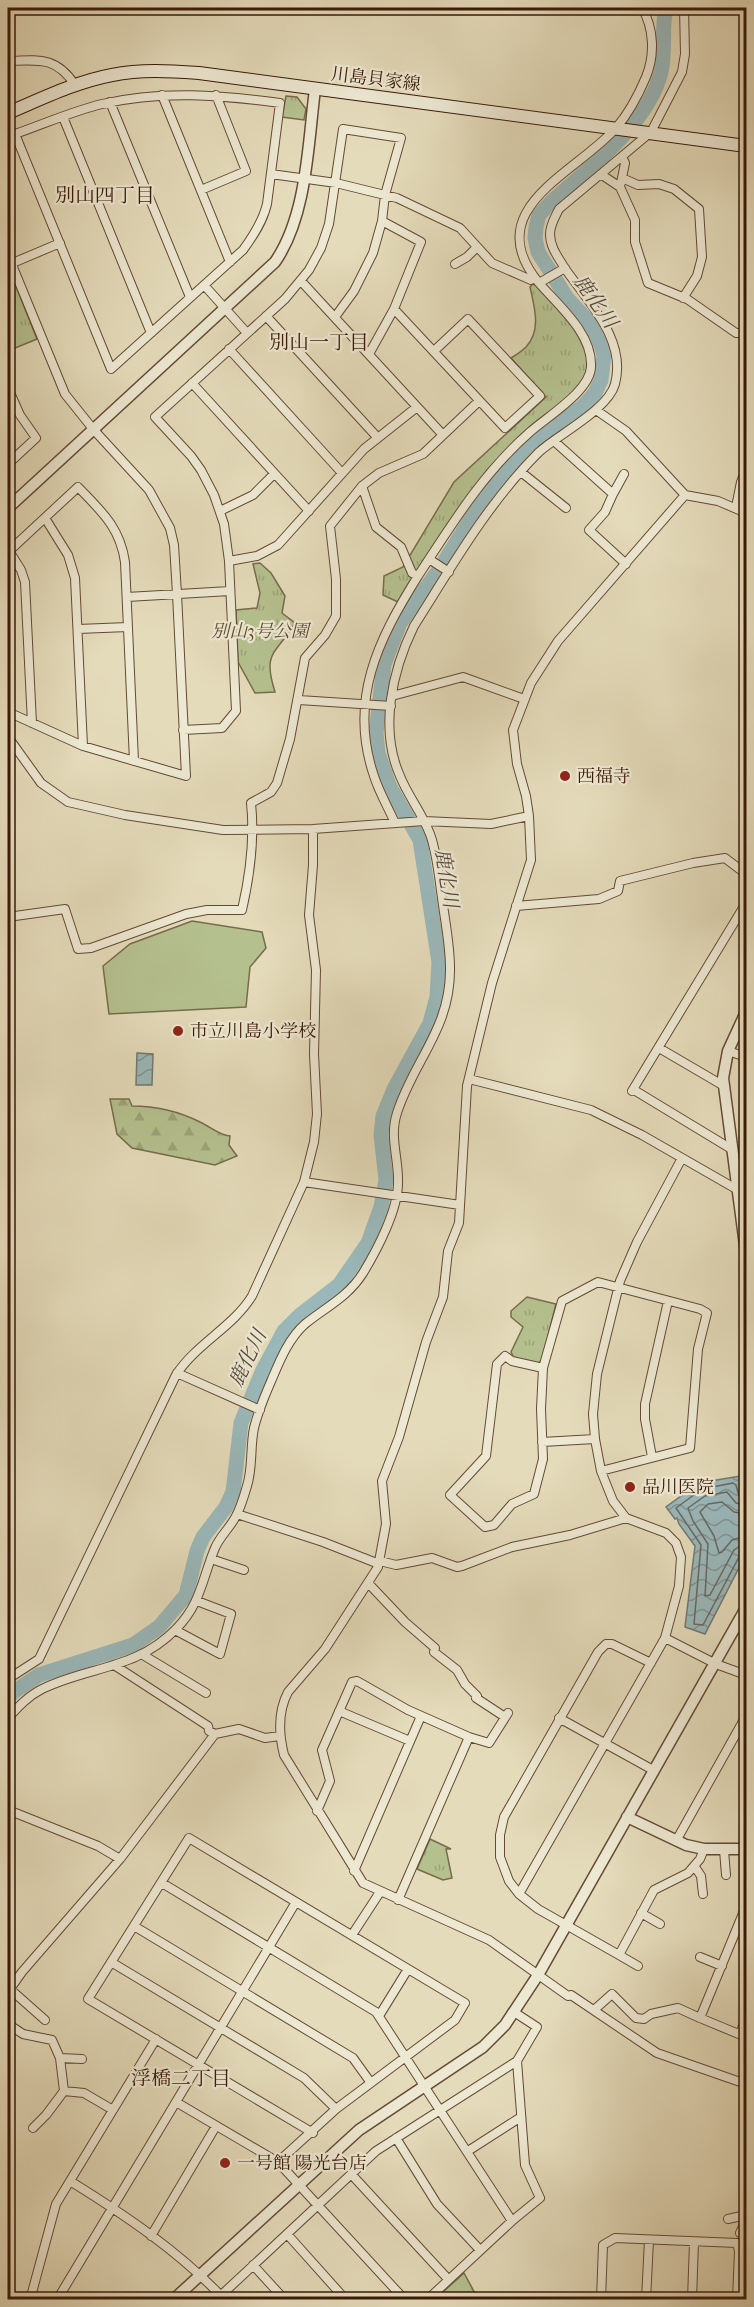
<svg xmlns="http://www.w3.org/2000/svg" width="754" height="2307" font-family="'IM FELL French Canon','Noto Serif JP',serif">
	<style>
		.grass { fill: url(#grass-tufts); stroke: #776c4b; stroke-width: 1.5 }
		.forest { fill: url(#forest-firs); stroke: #776c4b; stroke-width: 1.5 }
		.pitch { fill: #b5c08f; stroke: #776c4b; stroke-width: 1.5 }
		.water { fill: url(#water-waves); stroke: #737872; stroke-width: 1.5 }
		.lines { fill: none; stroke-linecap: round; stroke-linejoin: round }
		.shore { stroke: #6a6860; stroke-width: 1.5 }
		.river { stroke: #9ab8ba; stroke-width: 15 }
		.minor-casing { stroke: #644a34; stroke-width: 10 }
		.tertiary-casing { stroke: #644a34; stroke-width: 13 }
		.secondary-casing { stroke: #391907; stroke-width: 14 }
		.minor { stroke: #ede8d2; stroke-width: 8 }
		.tertiary { stroke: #ede8d2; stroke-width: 10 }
		.secondary { stroke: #ede8d2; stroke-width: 12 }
		.poi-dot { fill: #8f2418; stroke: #ede8d2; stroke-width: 2 }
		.labels { text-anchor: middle; stroke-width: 4.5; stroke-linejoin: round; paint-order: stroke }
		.street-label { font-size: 18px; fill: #391907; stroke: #ede8d2 }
		.park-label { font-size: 18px; font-style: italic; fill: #5e4b30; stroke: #ede8d2 }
		.poi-label { font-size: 18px; fill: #391907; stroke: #ede8d2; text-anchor: start }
		.neighbourhood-label { font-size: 20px; fill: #391907; stroke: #ede8d2 }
		.water-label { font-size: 20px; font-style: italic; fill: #56493d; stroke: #ede8d2 }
	</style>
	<defs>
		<pattern id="grass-tufts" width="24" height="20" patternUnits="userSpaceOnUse" patternTransform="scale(1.5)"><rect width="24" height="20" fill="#b5c08f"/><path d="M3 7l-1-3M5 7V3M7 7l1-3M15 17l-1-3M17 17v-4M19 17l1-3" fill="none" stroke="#9ca47a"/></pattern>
		<pattern id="forest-firs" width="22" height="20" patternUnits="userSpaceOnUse" patternTransform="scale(1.5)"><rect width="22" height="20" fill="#b5c08f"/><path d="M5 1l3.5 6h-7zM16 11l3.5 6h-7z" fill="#9ca47a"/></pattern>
		<pattern id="water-waves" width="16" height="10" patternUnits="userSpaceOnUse" patternTransform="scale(1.5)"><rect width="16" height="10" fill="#9ab8ba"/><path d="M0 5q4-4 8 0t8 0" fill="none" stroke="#7f9595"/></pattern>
	</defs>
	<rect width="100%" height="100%" fill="#e4dbba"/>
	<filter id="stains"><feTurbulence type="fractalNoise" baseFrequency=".00333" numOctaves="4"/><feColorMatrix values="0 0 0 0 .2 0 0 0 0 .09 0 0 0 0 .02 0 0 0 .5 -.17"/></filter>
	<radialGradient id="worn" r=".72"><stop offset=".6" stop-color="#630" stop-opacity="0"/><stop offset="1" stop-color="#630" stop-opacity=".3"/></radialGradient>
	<path class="grass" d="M286,96L297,97L306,109L304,120L282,117Z
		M8,273L11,274L37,339L8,351Z
		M533,284L540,287L583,338L590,371L572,394L511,447L487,470L472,490L398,602L383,595L384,576L403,567L454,482L546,397L511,358C516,355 522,351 526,347C542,330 534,306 530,287Z
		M260,563L271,573L285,596L282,613L295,623C276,655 262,651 275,692L255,693L238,662L236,610L257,608L260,593L253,564Z
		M527,1297L556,1304L542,1360L538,1363L514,1358L511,1352L523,1327L511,1317V1311Z
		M430,1839L451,1849H446L452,1878L443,1880L417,1869Z
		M464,2273L477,2297L475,2299H435Z"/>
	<path class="forest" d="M110,1099H129L132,1106C156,1106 178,1111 200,1122C211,1127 218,1135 230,1136L229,1145L237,1156L215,1165L132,1148L117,1134Z"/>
	<path class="pitch" d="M192,921L262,932L266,948L250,967L246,1007L109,1014L103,966L130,944Z"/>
	<path class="water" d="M137,1053L153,1054L152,1085H136Z
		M740,1476L744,1492H746L745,1556L705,1634L685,1627L695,1546L679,1524L677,1518L675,1519L666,1507L699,1483Z"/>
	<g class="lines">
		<path class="shore" d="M746,1498L739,1496L736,1485L733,1483L702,1489L676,1508L701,1545L694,1624L703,1625L739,1557L746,1553
			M746,1505L736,1503L727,1492L705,1496L688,1508L693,1521L708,1544L705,1596L710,1595L734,1550L740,1546H746
			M746,1514L734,1512L722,1502L708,1504L700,1512L714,1536L719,1553L722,1552L732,1540L746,1536"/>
		<path class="river" d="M8,1698L12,1693L39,1675L133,1645L159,1627L186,1595L197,1551L203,1537L226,1507L233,1492L241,1423L263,1370L284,1331L299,1316L339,1285L368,1243L381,1207L386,1180L381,1135L383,1116L394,1089L430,1023L437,997L439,962L420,840L389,785L378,753L376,733L384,664L400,623L439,570L487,493L511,464L537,439L582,407L595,393L601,380L604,355L600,343L589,322L567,298L538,252L535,238L536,227L539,215L551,202C588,169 649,123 661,72C666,51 661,29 666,8"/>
		<g class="minor-casing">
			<path id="minor" d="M8,61C38,60 56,56 75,85
				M162,95L230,262
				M110,102L190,297
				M63,117L151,333
				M8,137L15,134C44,124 73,111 102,104C162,90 220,95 280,103L267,204C263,221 254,235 243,250L111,369L15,134
				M271,174L336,183L397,198L460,228L492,263L531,280L535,278
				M602,175L620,187L635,220V242L648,283L687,299L736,333H746
				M622,178L638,185L659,184L674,189L699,209L702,257L697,276L683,298
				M621,183L625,163L622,157
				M201,190L246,171L216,95
				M8,255L65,394L93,429L149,490L170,528L174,545L177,594L186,776L83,746L8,712
				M455,264L467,257L477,247
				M8,265L60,243
				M565,268L539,283C478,209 575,174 616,128C629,113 638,96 646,77C655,55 654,28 642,8
				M301,281L443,435
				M204,285L247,333
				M394,309L505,428L540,396L468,319L434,351
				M266,316L378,438
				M229,349L342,473
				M369,354L394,309L421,242L382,221
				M192,383L309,511
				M8,388L20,415L36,438L8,464
				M596,410L626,431L685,495L718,501L746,513
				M554,441L613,494L605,512L589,530L626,564
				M521,472L566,508
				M362,486L376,527L401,547L412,573L418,576C452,524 483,473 530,432C548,416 590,391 591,367C593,334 559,306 539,283
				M613,494L624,474
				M685,495L558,641L531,683L513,730L517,764L526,796L529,816L531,860L492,983L467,1086L459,1223L448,1251L443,1297L426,1342L399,1437L382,1481L386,1524L378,1567L325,1649L288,1692C278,1711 279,1735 284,1755L363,1883L489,1940L568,1996L571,1995L657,2053L746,2084
				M736,507L741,482L746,469
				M220,511L253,495L274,474
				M45,518L68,555L75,578L83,746
				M9,551L21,570L25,582L32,723
				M8,552L78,487C101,511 120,527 125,562L134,761
				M429,559L449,572
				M229,561L257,556L278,545L364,449L417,407
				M127,597L230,591
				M78,629L128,627
				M392,696L463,677L524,699
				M299,700L391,706
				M183,730L222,728L236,711L229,561L224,524L214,495L201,470L191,456L155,417L285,299L309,270L321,248L329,224L343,129L401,138L385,195L382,221L373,253L354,291L335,317
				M8,737L41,783L68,802L125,815L223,830L313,829L424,821L491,824L529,816
				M395,823C388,807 379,792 374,776C348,700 378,640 418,576
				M516,906L599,899L618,891L620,881L693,863L725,858L746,874
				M8,917L65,909L78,949L91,948L186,914L207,910H242C250,875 255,840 251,803L271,792L277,783L290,739L305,658L325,635L336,616V579L330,526L362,486L379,473L423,454L479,401
				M659,1048L724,1086
				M728,1051L746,1057
				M469,1079L591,1110L642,1135L738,1190
				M634,1090L733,1150
				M632,1091L746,903
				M304,1182L460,1205
				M543,1368L512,1361L505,1356L497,1364L486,1456L450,1495L485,1527L494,1525L512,1504L534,1494L543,1459L541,1409L543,1368L562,1301L598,1282L700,1309L707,1313L698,1349L690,1448L601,1471
				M177,1373L260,1410
				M542,1442L595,1439
				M652,1457L645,1419V1404L668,1301
				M237,1514L323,1542L379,1564
				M211,1559L244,1570
				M380,1561L396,1565L432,1558L457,1567L462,1566L512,1547L570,1535L626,1518
				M369,1584L405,1622L435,1648L434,1652L457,1670L465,1684L477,1696L476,1698L505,1717
				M175,1630L220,1654L231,1614L197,1601
				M665,1638L716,1664L746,1675
				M143,1655L206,1693
				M651,1663L612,1644H606L598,1652L504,1817L500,1835V1857L509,1881L519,1894L538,1909L619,1955L654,1890L688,1873L700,1859L704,1849
				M114,1665L208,1726L209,1731L215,1734
				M8,1679L39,1659L176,1375C196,1344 233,1327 252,1296L304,1182L314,1142L317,1114L314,1054L316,970L309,915L313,865V829
				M339,1711L410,1741
				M8,1718C18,1707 28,1696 42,1689C89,1666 136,1670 176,1629C201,1604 202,1579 215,1548C220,1536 230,1528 236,1516C241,1507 244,1496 247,1486C253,1467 250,1447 254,1428C258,1412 265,1395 272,1379C280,1360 289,1338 305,1324C326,1307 348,1297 363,1273C377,1250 398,1210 398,1183C399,1159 389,1137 397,1113C414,1060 451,1028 450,968C450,945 445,921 442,898C439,877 437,853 430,834C422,813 408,796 400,776C379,729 392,671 414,626C452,566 488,503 538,453C557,435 608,410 615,384C627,339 587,301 564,267C558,257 550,247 550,234C550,225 555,217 559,209L651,132L682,72L685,54L684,8
				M559,1718L653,1770
				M743,1723L746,1773
				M469,1737L489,1743L508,1713
				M8,1810L98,1846L120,1859
				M317,1811L330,1781L322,1750L352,1682L357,1681L408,1710L469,1737L398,1900
				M676,1841L746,1716
				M724,1850L726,1875
				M695,1867L701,1876L703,1894
				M354,1871L421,1716
				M162,1883L376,2012L512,2221
				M519,1894L665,1638L679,1586L681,1557L676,1543L666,1533L626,1518L613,1501L601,1471L595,1439L593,1414L597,1374L620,1281L637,1242L682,1158
				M746,1912L744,1911L700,2018L746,2037
				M641,1913L660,1924
				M134,1926L353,2058L371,2083
				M352,1935L380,1892
				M619,1955L638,1966
				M700,1957L722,1966
				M111,1962L304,2078L336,2109
				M10,1989L45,2020
				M8,2000L10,1989L22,1972L120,1859L215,1734L239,1729L265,1738L280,1736
				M594,2010L612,1994L636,2018L644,2019L651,2014L678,2008L700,2018
				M379,2016L408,1969
				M8,2024L23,2034L52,2040L60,2058L64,2091L84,2093L113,2110
				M740,2034L746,2018
				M60,2058L82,2059
				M176,2102L278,2162L405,2300
				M33,2128L46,2115L64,2091
				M396,2138L437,2204L480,2250
				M468,2151L521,2117
				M278,2162L336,2109L455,2020L465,2003L189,1838L88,1999L313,2133
				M352,2175L448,2279
				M70,2181C125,2215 180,2252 225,2300
				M728,2219L746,2215
				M740,2233L746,2220
				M287,2234L346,2300
				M151,2236L216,2126
				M253,2265L285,2300
				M30,2300L56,2204L156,2039
				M57,2300L296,1902
				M216,2300L376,2151L517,2061
				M427,2300L512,2221L540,2198L525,2165L517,2061L537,2027L514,2012
				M601,2300L603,2245L615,2238L737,2243L739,2251L737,2300
				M646,2300L649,2240
				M692,2300L694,2242"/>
		</g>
		<g class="tertiary-casing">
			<path id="tertiary" d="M8,508L275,262C307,216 308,144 315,89
				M746,1012L728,1051L723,1078L746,1253
				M627,1817L686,1845L704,1849H746
				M173,2300L359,2130L483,2047L505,2025L538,1975L746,1608"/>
		</g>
		<g class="secondary-casing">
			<path id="secondary" d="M8,113C41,99 75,82 112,75C141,69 170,71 199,73L746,146"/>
		</g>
		<use href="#minor" class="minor"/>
		<use href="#tertiary" class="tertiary"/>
		<use href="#secondary" class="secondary"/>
	</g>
	<g class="poi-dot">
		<circle cx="565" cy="776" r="6"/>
		<circle cx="178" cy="1031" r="6"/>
		<circle cx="630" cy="1487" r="6"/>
		<circle cx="225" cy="2163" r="6"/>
	</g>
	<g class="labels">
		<g class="street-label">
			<text transform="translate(376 79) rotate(7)" y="6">川島貝家線</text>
		</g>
		<g class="park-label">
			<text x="260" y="637">別山3号公園</text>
		</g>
		<g class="poi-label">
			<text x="577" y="782">西福寺</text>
			<text x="190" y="1037">市立川島小学校</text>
			<text x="642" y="1493">品川医院</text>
			<text x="237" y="2169">一号館 陽光台店</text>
		</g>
		<g class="neighbourhood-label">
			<text x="105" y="202">別山四丁目</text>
			<text x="319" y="349">別山一丁目</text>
			<text x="181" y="2085">浮橋二丁目</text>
		</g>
		<g class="water-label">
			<text transform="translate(596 301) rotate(55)" y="7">鹿化川</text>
			<text transform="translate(447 878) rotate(81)" y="7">鹿化川</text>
			<text transform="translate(247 1358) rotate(-64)" y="7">鹿化川</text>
		</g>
	</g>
	<rect width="754" height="2307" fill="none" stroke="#e4dbba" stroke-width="30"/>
	<rect x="9" y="9" width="736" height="2289" fill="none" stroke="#391907" stroke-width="3"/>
	<rect x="15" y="15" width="724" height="2277" fill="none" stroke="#391907" stroke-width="1.5"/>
	<rect width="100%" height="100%" filter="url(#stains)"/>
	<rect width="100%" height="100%" fill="url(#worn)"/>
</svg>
